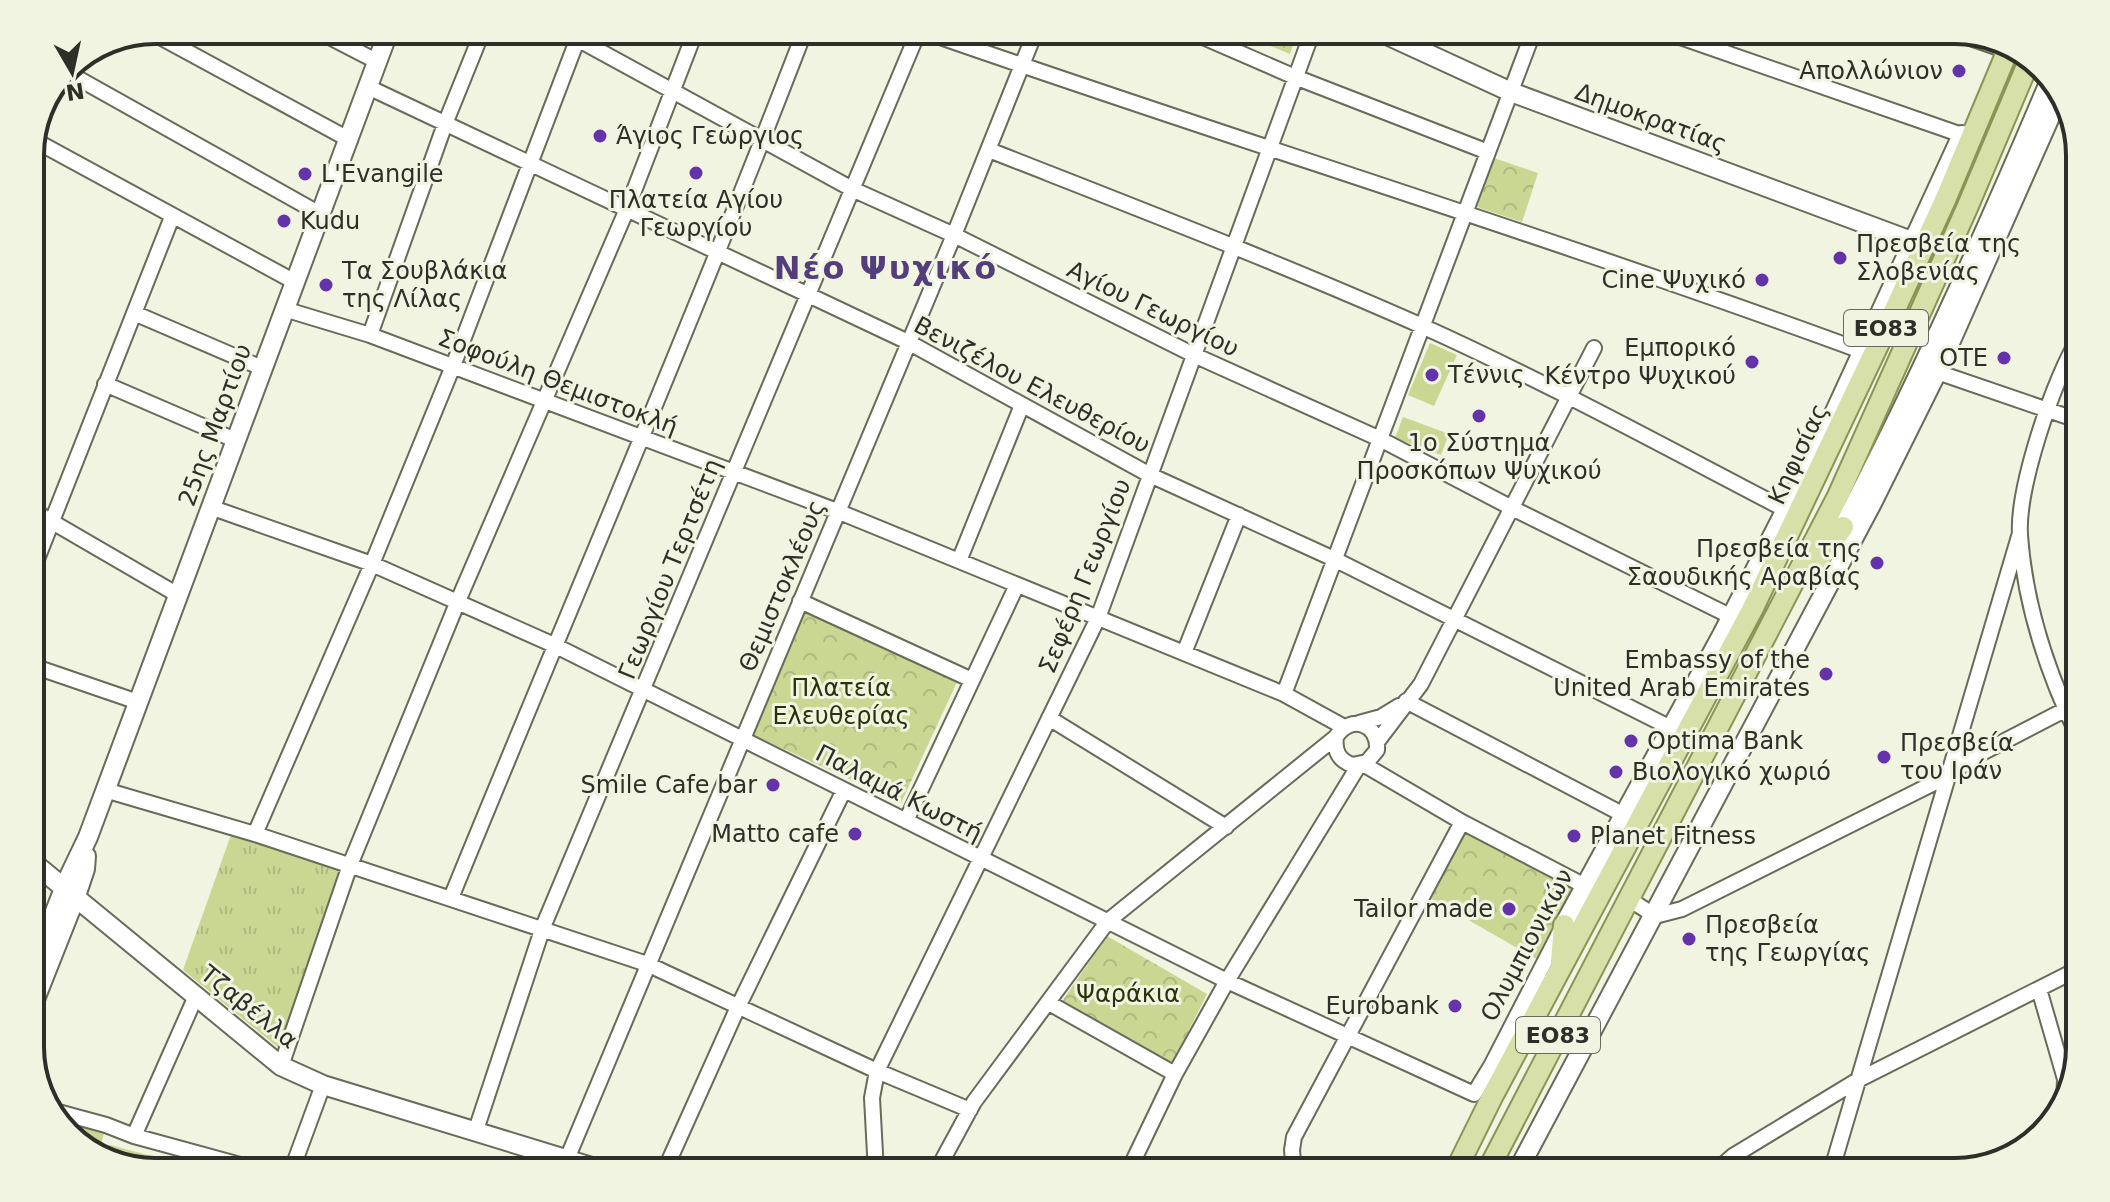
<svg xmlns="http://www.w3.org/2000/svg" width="2110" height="1202" font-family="'DejaVu Sans',sans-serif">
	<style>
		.grass { fill: url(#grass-tufts) }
		.forest { fill: url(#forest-crowns) }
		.garden { fill: #c9d793 }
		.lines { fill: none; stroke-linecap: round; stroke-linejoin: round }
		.street-casing { stroke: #676b59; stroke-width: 18 }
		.secondary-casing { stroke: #676b59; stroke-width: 22 }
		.primary-casing { stroke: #899556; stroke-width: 24 }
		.street { stroke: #fff; stroke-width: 14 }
		.secondary { stroke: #fff; stroke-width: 18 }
		.primary { stroke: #d6e0a8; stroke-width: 20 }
		.poi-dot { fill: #6433aa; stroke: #f0f4e0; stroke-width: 3 }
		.labels { text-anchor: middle; stroke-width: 6; stroke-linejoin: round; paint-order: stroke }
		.shield { fill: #f0f4e0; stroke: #686a5f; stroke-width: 2 }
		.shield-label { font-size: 22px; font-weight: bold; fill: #2d2f28 }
		.poi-label { font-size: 24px; fill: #2d2f28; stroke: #f0f4e0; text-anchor: start }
		.street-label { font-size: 24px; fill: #2d2f28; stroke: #f0f4e0 }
		.park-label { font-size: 24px; fill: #2c320a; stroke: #f0f4e0 }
		.district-label { font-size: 32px; font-weight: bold; letter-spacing: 2px; fill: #533e7b; stroke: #f0f4e0 }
		.rim { fill: none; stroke: #2d2f28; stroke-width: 4 }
	</style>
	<defs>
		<pattern id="grass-tufts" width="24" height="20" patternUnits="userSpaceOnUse" patternTransform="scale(2)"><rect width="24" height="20" fill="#c9d793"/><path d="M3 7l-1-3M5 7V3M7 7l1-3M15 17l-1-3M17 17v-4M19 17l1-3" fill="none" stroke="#adb97f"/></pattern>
		<pattern id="forest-crowns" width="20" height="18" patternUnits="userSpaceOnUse" patternTransform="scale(2)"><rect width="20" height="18" fill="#c9d793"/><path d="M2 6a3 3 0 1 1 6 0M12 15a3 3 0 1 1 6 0" fill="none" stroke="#adb97f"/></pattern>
	</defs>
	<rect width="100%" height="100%" fill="#f0f4e0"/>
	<path class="grass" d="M233,829L344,868L280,1049L183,970Z"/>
	<path class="forest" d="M1274,30H1298L1290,54L1268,45Z
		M1494,158L1538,173L1522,222L1477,207Z
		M804,611L957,682L901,803L749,733Z
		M1462,822L1585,886L1538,960L1423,894Z
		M1107,936L1207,994L1172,1064L1061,1003Z
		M47,1110L106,1125L98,1157L93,1155Z"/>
	<path class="garden" d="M1430,343L1457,355L1434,406L1408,395Z
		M1403,417L1449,434L1441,455L1395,438Z
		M110,1145L159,1158L155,1172L107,1159Z
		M176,1154L244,1172H172Z"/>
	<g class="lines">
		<g class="street-casing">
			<path id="street" d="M316,30L378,62
				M561,30L852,189L954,235L1194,355L1380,439L1512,508L1732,617
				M920,30C1234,140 1552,237 1864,352
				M1187,30L1295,77L1488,152
				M1660,30L1962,135
				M1947,30L1999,48
				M151,32L350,140
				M65,71L320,214
				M368,87L908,342L1150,475L1334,559L1671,728
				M34,140L295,282
				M989,150C1134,207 1280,263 1422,326C1546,382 1665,447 1786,510
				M284,309L370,335L837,511L1284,694L1344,727
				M134,313L262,368
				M370,335L445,124L483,30
				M2080,337C2054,376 2017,489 2020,535C2025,606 2049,677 2080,740
				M1937,372L2080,421
				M105,384L235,440
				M210,507L372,564L554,645L1227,981L1474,1094L1491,1066L1560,932
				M30,509L178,595
				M959,561L1022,405
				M30,577L172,217
				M800,601L972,680
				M1184,653L1239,515
				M30,665L138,702
				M1284,694L1534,30
				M1406,701L1624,815
				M1049,718L1226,827
				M1359,723L1381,717L1399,706
				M1377,742L1421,684L1594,348
				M1363,764L1462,822L1585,886
				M105,790L255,834L647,964L877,1071L970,1110
				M906,821L1017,585
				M255,834L372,564L453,366L581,30
				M451,898C569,609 693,322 805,30
				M1629,899L1655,916L1682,909L1948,776L1972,758L2080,702
				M2039,989L2065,1079L2064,1105
				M1049,1003L1175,1074
				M281,1066L350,865L458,601L627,209L696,30
				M47,1109L106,1125L134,1136L266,1172
				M476,1130L543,927L919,30
				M134,1136L196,996
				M567,1159L954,235L1036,30
				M291,1172L323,1085
				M664,1172L738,1007L844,790
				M876,1172L872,1098L877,1071L1098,618L1313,30
				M936,1172L974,1102L1108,921L1336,737C1350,714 1379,723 1377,750L1367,762L1352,765C1339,760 1334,751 1336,737
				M1128,1172L1175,1074L1227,981L1359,765
				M1294,1172L1292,1150L1294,1137L1462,822
				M1715,1172L1733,1156L1858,1080L2080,968
				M1831,1172L2020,533"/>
		</g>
		<g class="secondary-casing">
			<path id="secondary" d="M1376,30L1511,92L1914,242
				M1843,527C1919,381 1987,230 2051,78
				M30,860L281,1066L323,1085L608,1172
				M1564,925L1722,635L1826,431L1962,135
				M30,975L67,881L88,837L389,30
				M30,1012L76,896L85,869L86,856
				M1517,1172L1872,503L1937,372L2061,92"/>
		</g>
		<g class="primary-casing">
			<path id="primary" d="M1810,571L1843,527
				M1561,962L1564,925
				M1455,1172L1493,1095L1753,608L1897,305L1946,198L2010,45
				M1487,1172L1838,496L1967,208L2030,59"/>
		</g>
		<use href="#street" class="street"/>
		<use href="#secondary" class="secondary"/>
		<use href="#primary" class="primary"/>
	</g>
	<g class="poi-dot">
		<circle cx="1959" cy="71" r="8"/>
		<circle cx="600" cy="136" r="8"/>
		<circle cx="696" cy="173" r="8"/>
		<circle cx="305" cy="174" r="8"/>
		<circle cx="284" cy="221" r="8"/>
		<circle cx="1840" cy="258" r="8"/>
		<circle cx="1762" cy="280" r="8"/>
		<circle cx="326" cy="285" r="8"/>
		<circle cx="2004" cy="358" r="8"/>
		<circle cx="1752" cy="362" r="8"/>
		<circle cx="1432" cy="375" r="8"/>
		<circle cx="1479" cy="416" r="8"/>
		<circle cx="1877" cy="563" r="8"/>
		<circle cx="1826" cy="674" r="8"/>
		<circle cx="1631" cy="741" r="8"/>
		<circle cx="1884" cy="757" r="8"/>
		<circle cx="1616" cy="772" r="8"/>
		<circle cx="773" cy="785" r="8"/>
		<circle cx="855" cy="834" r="8"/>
		<circle cx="1574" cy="836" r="8"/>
		<circle cx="1509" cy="909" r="8"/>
		<circle cx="1689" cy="939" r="8"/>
		<circle cx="1455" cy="1006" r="8"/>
	</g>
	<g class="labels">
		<g class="shield">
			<rect x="1844" y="310" width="84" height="36" rx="6"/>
			<rect x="1516" y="1017" width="84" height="36" rx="6"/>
		</g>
		<g class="shield-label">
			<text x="1886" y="336">ΕΟ83</text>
			<text x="1558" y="1043">ΕΟ83</text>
		</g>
		<g class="poi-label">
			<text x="1943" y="79" text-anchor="end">Απολλώνιον</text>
			<text x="616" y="144">Άγιος Γεώργιος</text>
			<text x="321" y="182">L'Evangile</text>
			<text x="696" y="208" text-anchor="middle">Πλατεία Αγίου<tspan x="696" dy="28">Γεωργίου</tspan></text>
			<text x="300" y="229">Kudu</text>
			<text x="1856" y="252">Πρεσβεία της<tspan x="1856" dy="28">Σλοβενίας</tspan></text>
			<text x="342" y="279">Τα Σουβλάκια<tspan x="342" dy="28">της Λίλας</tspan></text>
			<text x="1746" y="288" text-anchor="end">Cine Ψυχικό</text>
			<text x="1736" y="356" text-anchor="end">Εμπορικό<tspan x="1736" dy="28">Κέντρο Ψυχικού</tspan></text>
			<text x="1988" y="366" text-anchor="end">ΟΤΕ</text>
			<text x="1448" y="383">Τέννις</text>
			<text x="1479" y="451" text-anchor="middle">1ο Σύστημα<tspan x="1479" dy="28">Προσκόπων Ψυχικού</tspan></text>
			<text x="1861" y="557" text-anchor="end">Πρεσβεία της<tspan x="1861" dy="28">Σαουδικής Αραβίας</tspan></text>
			<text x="1810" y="668" text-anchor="end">Embassy of the<tspan x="1810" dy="28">United Arab Emirates</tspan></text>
			<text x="1647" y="749">Optima Bank</text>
			<text x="1900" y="751">Πρεσβεία<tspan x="1900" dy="28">του Ιράν</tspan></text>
			<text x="1632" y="780">Βιολογικό χωριό</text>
			<text x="757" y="793" text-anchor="end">Smile Cafe bar</text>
			<text x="839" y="842" text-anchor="end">Matto cafe</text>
			<text x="1590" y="844">Planet Fitness</text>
			<text x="1493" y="917" text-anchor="end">Tailor made</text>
			<text x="1705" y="933">Πρεσβεία<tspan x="1705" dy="28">της Γεωργίας</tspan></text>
			<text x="1439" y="1014" text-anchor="end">Eurobank</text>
		</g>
		<g class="street-label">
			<text transform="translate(1651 118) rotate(20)" y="8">Δημοκρατίας</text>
			<text transform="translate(1153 309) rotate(26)" y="8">Αγίου Γεωργίου</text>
			<text transform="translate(558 382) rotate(21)" y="8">Σοφούλη Θεμιστοκλή</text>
			<text transform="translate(1032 385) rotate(28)" y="8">Βενιζέλου Ελευθερίου</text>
			<text transform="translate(215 425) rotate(-70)" y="8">25ης Μαρτίου</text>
			<text transform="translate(1798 454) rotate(-65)" y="8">Κηφισίας</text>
			<text transform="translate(670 569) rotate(-68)" y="8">Γεωργίου Τερτσέτη</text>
			<text transform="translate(1085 576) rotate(-68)" y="8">Σεφέρη Γεωργίου</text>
			<text transform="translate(782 586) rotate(-67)" y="8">Θεμιστοκλέους</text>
			<text transform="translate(899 793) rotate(27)" y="8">Παλαμά Κωστή</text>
			<text transform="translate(1527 945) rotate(-62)" y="8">Ολυμπιονικών</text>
			<text transform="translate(249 1007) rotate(39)" y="8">Τζαβέλλα</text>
		</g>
		<g class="park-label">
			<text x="841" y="696">Πλατεία<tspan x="841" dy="28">Ελευθερίας</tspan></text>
			<text x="1128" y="1002">Ψαράκια</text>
		</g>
		<g class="district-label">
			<text x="886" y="279">Νέο Ψυχικό</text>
		</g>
	</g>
	<path d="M0 0H2110V1202H0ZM155 44H1955A111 111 0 0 1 2066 155V1047A111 111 0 0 1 1955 1158H155A111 111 0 0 1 44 1047V155A111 111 0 0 1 155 44Z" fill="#f0f4e0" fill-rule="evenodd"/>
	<path class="rim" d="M155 44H1955A111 111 0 0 1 2066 155V1047A111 111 0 0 1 1955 1158H155A111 111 0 0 1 44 1047V155A111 111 0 0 1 155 44Z"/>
	<g transform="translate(72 72) rotate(171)" stroke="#f0f4e0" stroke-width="6" paint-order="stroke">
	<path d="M0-6L14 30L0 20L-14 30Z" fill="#2d2f28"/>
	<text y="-12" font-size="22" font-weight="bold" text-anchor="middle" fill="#2d2f28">N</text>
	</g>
</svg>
